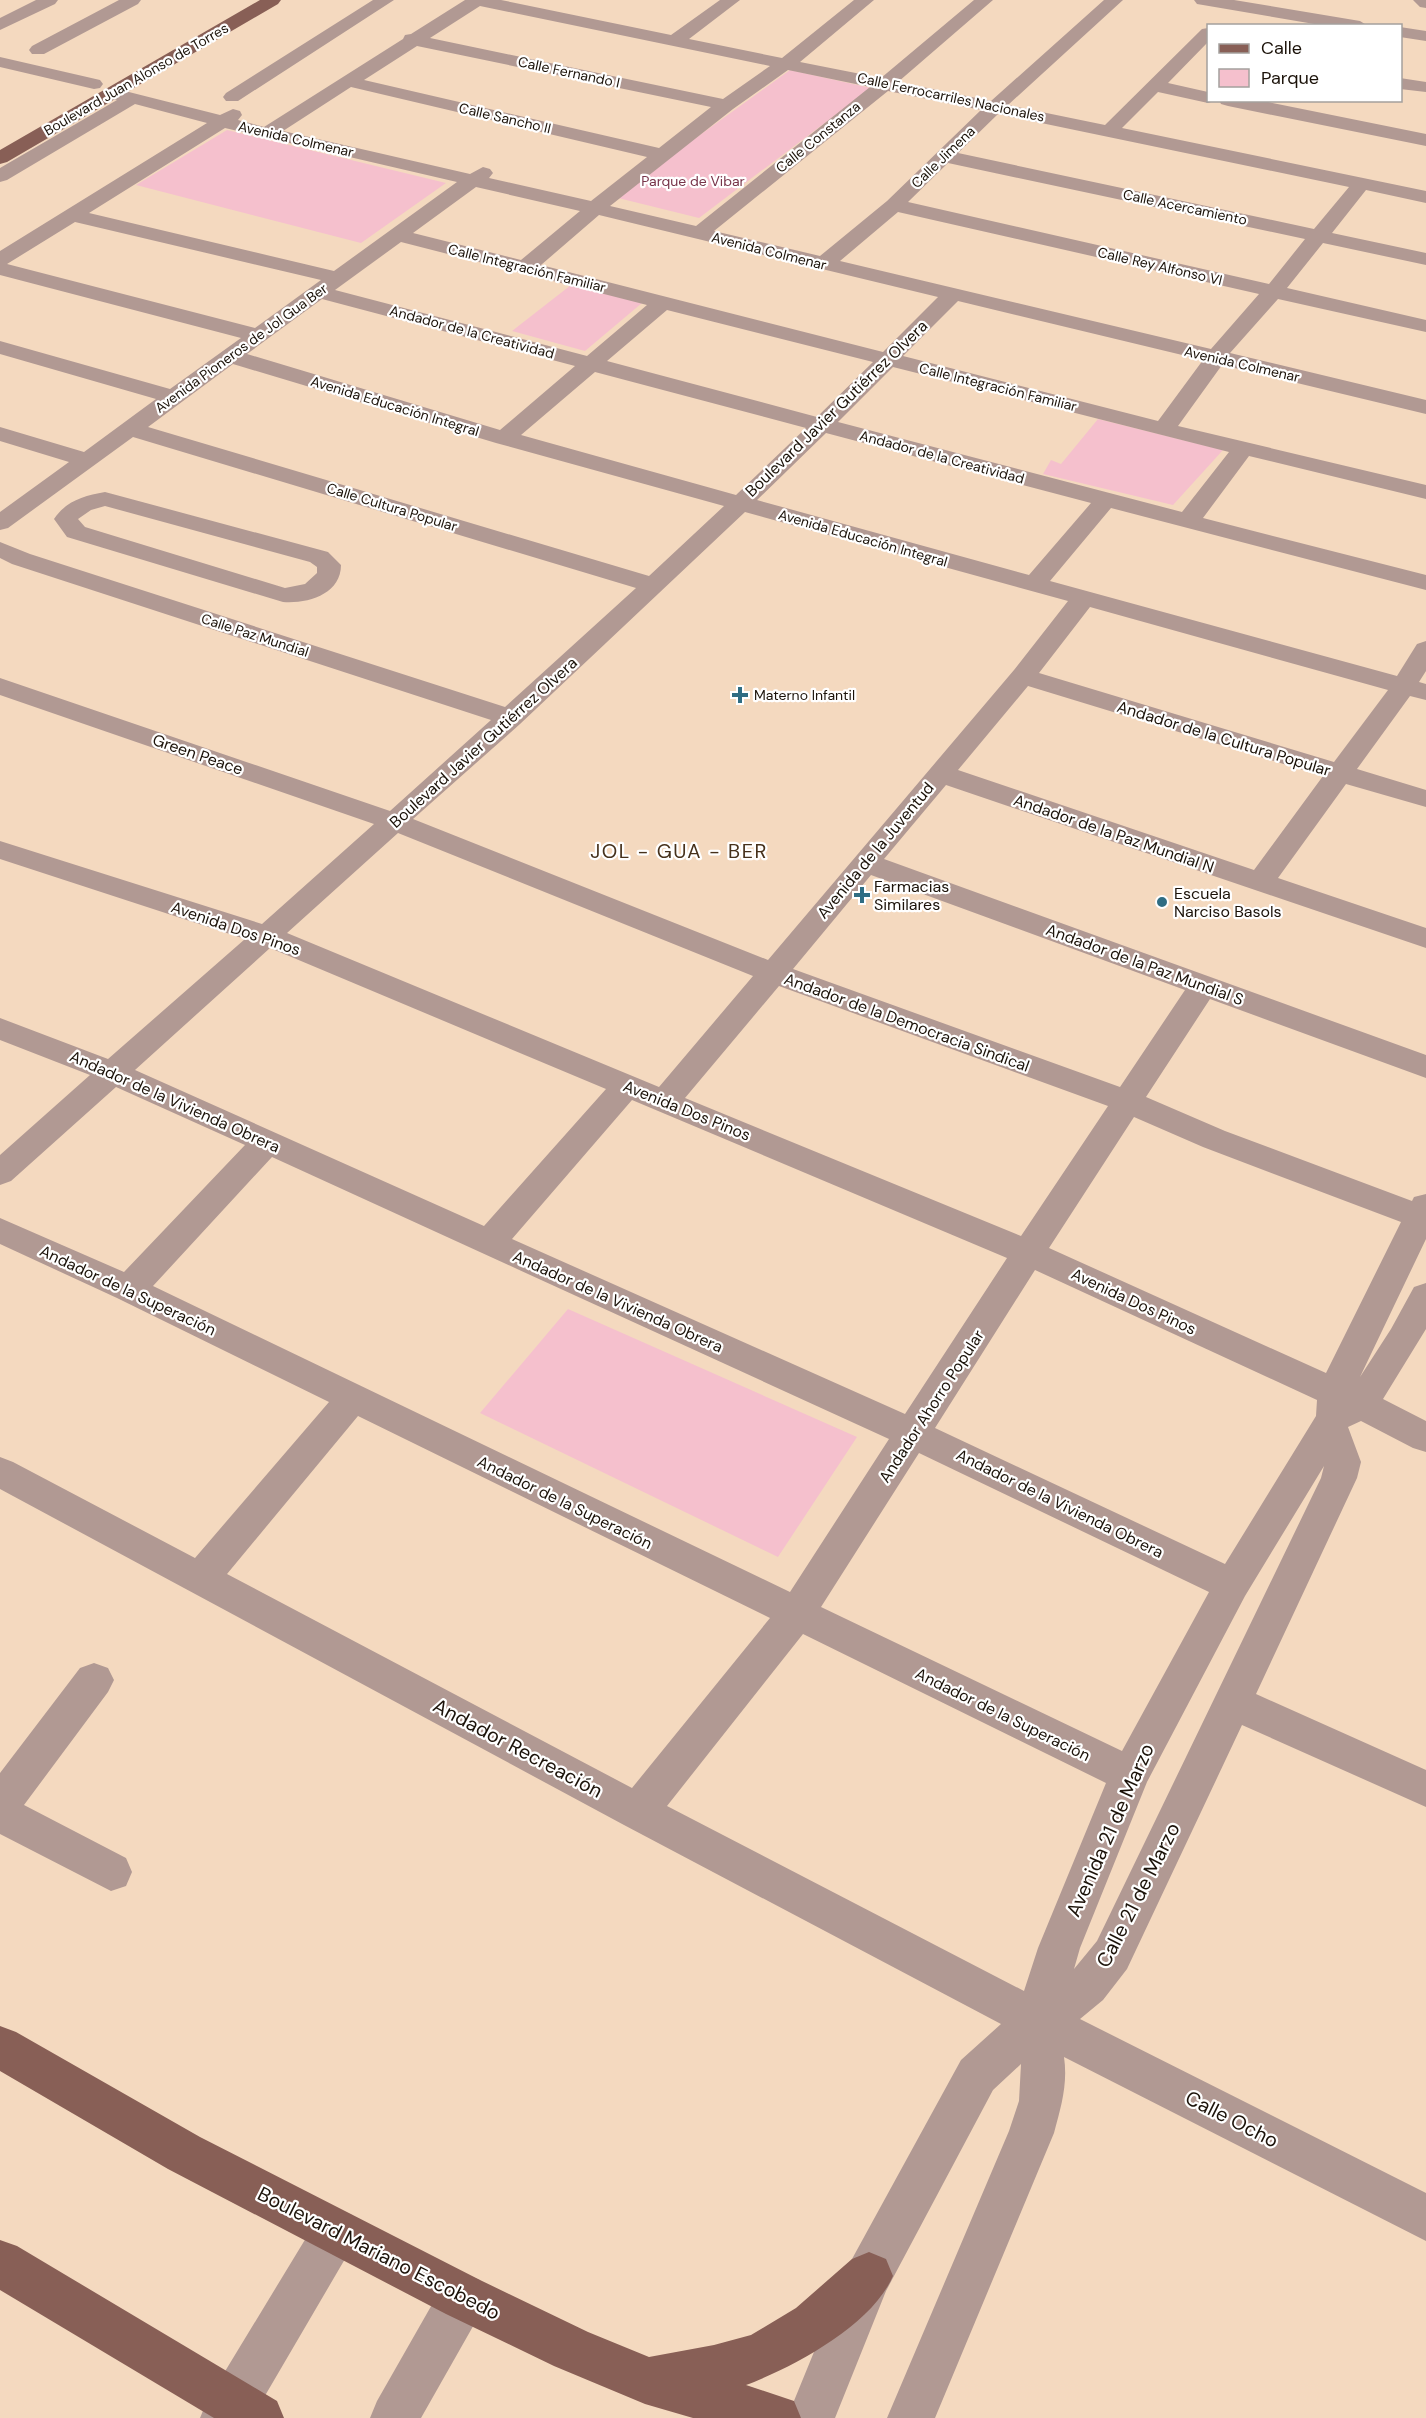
<svg xmlns="http://www.w3.org/2000/svg" width="1426" height="2418" font-family="'DM Sans',sans-serif">
	<style>
		.green { fill: #f5c0cd }
		.lines { fill: none; stroke-linecap: round; stroke-linejoin: round }
		.minor { fill: #b19993; fill-rule: evenodd }
		.major { fill: #885f56; fill-rule: evenodd }
		.poi-dot { fill: #2f6d83; stroke: #fff; stroke-width: 2 }
		.labels { text-anchor: middle; stroke-width: 4.5; stroke-linejoin: round; paint-order: stroke }
		.far-street-label { font-size: 14px; fill: #1b1209; stroke: #fff }
		.far-park-label { font-size: 14px; fill: #78354a; stroke: #fff }
		.far-poi-label { font-size: 14px; fill: #1b1209; stroke: #fff; text-anchor: start }
		.street-label { font-size: 16px; fill: #1b1209; stroke: #fff }
		.poi-label { font-size: 16px; fill: #1b1209; stroke: #fff; text-anchor: start }
		.quarter-label { font-size: 20px; letter-spacing: 1.5px; fill: #46311b; stroke: #fff }
		.near-street-label { font-size: 20px; fill: #1b1209; stroke: #fff }
	</style>
	<rect width="100%" height="100%" fill="#f4d9bf"/>
	<path class="green" d="M790,70L871,88L699,218L614,197Z
		M227,130L446,183L361,243L136,185Z
		M571,285L642,303L585,351L512,331Z
		M1098,419L1223,450L1173,505L1043,474L1051,460L1061,464Z
		M568,1309L857,1437L778,1557L480,1413Z"/>
	<g class="lines">
		<path class="minor" d="M36,0H58L55,4L0,30V18Z
			M119,0H141L138,4L44,54H32L29,50L32,46Z
			M373,0H394L238,101H226L223,97L226,93Z
			M465,0H501L671,35L720,0H740L689,39L782,58L854,0H874L800,62L881,78L974,0H993L898,82L991,101L1104,0H1123L1008,105L1105,125L1202,29L1208,28V42L1168,83L1208,92V100L1214,101L1208,103L1158,92L1122,128L1426,191V203L1366,190L1332,233L1426,253V265L1323,243L1287,288L1426,320V332L1278,299L1230,353L1426,400V414L1222,365L1178,426L1426,485V499L1249,456L1203,518L1426,575V590L1111,508L1050,581L1397,676L1417,644L1426,641V671L1419,682L1426,684V700L1410,696L1357,769L1426,790V807L1346,784L1278,878L1426,928V948L946,785L884,859L1426,1055V1078L1210,999L1146,1097L1225,1131L1412,1201L1414,1197L1426,1194V1239L1360,1377L1391,1329L1414,1287L1426,1283V1329L1383,1399L1426,1421V1452L1413,1448L1361,1421L1348,1427L1361,1462L1357,1478L1256,1694L1426,1770V1807L1242,1725L1127,1969L1103,2000L1080,2019L1426,2193V2241L1064,2057C1068,2084 1061,2107 1054,2133L935,2418H887L1009,2131L1019,2101L1021,2064L993,2090L886,2291L835,2418H787L852,2259L961,2060L1001,2024L624,1825L0,1489V1457L13,1462L195,1558L329,1402L117,1298L0,1244V1218L124,1272L245,1145L116,1087L11,1181L0,1185V1155L90,1075L0,1040V1018L108,1059L245,939L0,859V841L262,924L374,824L0,695V678L390,811L491,720L12,564L0,558V542L30,554L505,707L636,588L133,437L8,528L0,530V512L69,462L0,441V427L84,452L156,399L0,354V341L170,389L241,338L0,275V251L207,123L135,104L7,180L0,182V168L117,100L107,97L104,93L107,89L113,88L220,115L233,109L240,111L242,115L238,120L264,127L403,39L405,35L411,34ZM480,6L770,66L723,99L430,38ZM417,46L711,107L659,148L364,80ZM788,70L870,87L696,226L610,206L733,109ZM351,87L647,157L591,201L489,178L493,173L490,169L483,167L470,174L283,131ZM888,91L981,110L887,201L820,256L714,231ZM998,114L1349,187L1314,229L958,153ZM225,128L457,182L334,271L89,213ZM948,163L1305,239L1269,284L908,202ZM476,187L580,211L521,260L413,233ZM898,212L1259,294L1211,349L840,261ZM599,215L938,297L883,352L541,265ZM75,222L321,280L255,328L7,264ZM401,242L647,305L587,356L335,290ZM322,299L575,366L500,430L247,354ZM958,301L1203,360L1158,421L903,356ZM667,310L873,362L817,417L607,361ZM233,364L496,443L724,506L649,576L148,427ZM893,367L1229,452L1182,512L838,422ZM595,372L806,428L736,495L521,435ZM826,433L1091,503L1029,575L757,500ZM745,512L1068,601L1014,670L768,960L413,819L520,724ZM1090,607L1388,690L1334,762L1039,673ZM1028,686L1323,776L1254,870L958,770ZM398,833L753,976L659,1087L287,933ZM871,875L1185,990L1120,1087L793,969ZM270,948L606,1089L484,1226L135,1070ZM779,986L1108,1106L1021,1236L685,1098ZM632,1100L1007,1258L905,1414L512,1239ZM1134,1117L1203,1147L1401,1222L1326,1373L1049,1248ZM272,1157L889,1439L790,1592L153,1286ZM1035,1270L1317,1400L1316,1416L1225,1564L935,1428ZM358,1416L770,1618L632,1788L227,1574ZM919,1453L1209,1592L1122,1751L821,1607ZM1324,1466L1321,1478L1097,1941L1074,1969L1080,1948L1147,1782L1245,1596ZM803,1634L1106,1783L1038,1948L1024,1991L667,1806Z
			M1194,0H1234L1360,21L1368,26H1326L1203,5L1197,4Z
			M1413,0H1426V8L1420,7Z
			M1400,27L1426,31V41L1400,37Z
			M0,57L100,80L103,84L100,88L94,89L0,67Z
			M1400,78L1426,82V92L1400,89Z
			M1219,100H1258L1426,134V146L1228,106L1221,104Z
			M105,492L328,552L341,565C341,594 308,604 283,602L67,537L54,519C67,500 84,496 105,492ZM105,506L310,562L317,567V573L305,584L285,588L85,527L78,519L91,510Z
			M94,1663L108,1668L114,1680L108,1692L24,1805L126,1858L132,1872L126,1886L111,1891L0,1834V1773L80,1668Z
			M336,2208L352,2215L359,2231L352,2247L252,2418H200L207,2401L320,2215Z
			M463,2273L480,2280L487,2297L480,2314L421,2418H370L377,2401L446,2280Z"/>
		<path class="major" d="M260,0H281L278,4L7,162L0,164V150Z
			M0,2026L16,2032L200,2137L480,2280L588,2332L649,2357L714,2345L751,2335L796,2308L852,2259L869,2252L886,2259L893,2276C872,2325 794,2367 746,2385L794,2401L801,2418H693L645,2404L554,2366L446,2314L168,2169L0,2071Z
			M0,2240L17,2246L277,2401L284,2418H214L0,2290Z"/>
	</g>
	<g class="poi-dot">
		<path d="M737 686h6v6h6v6h-6v6h-6v-6h-6v-6h6z"/>
		<path d="M859 886h6v6h6v6h-6v6h-6v-6h-6v-6h6z"/>
		<circle cx="1162" cy="902" r="6"/>
	</g>
	<g class="labels">
		<g class="far-street-label">
			<text transform="translate(569 72) rotate(12)" y="5">Calle Fernando I</text>
			<text transform="translate(136 79) rotate(-30)" y="5">Boulevard Juan Alonso de Torres</text>
			<text transform="translate(951 97) rotate(12)" y="5">Calle Ferrocarriles Nacionales</text>
			<text transform="translate(505 118) rotate(13)" y="5">Calle Sancho II</text>
			<text transform="translate(818 137) rotate(-39)" y="5">Calle Constanza</text>
			<text transform="translate(296 139) rotate(13)" y="5">Avenida Colmenar</text>
			<text transform="translate(943 157) rotate(-44)" y="5">Calle Jimena</text>
			<text transform="translate(1185 207) rotate(12)" y="5">Calle Acercamiento</text>
			<text transform="translate(769 251) rotate(14)" y="5">Avenida Colmenar</text>
			<text transform="translate(1160 266) rotate(13)" y="5">Calle Rey Alfonso VI</text>
			<text transform="translate(527 268) rotate(14)" y="5">Calle Integración Familiar</text>
			<text transform="translate(472 332) rotate(15)" y="5">Andador de la Creatividad</text>
			<text transform="translate(241 348) rotate(-36)" y="5">Avenida Pioneros de Jol Gua Ber</text>
			<text transform="translate(1242 364) rotate(13)" y="5">Avenida Colmenar</text>
			<text transform="translate(998 387) rotate(14)" y="5">Calle Integración Familiar</text>
			<text transform="translate(395 406) rotate(17)" y="5">Avenida Educación Integral</text>
			<text transform="translate(942 457) rotate(15)" y="5">Andador de la Creatividad</text>
			<text transform="translate(392 507) rotate(17)" y="5">Calle Cultura Popular</text>
			<text transform="translate(863 538) rotate(16)" y="5">Avenida Educación Integral</text>
			<text transform="translate(255 635) rotate(18)" y="5">Calle Paz Mundial</text>
		</g>
		<g class="far-park-label">
			<text x="693" y="186">Parque de Vibar</text>
		</g>
		<g class="far-poi-label">
			<text x="754" y="700">Materno Infantil</text>
		</g>
		<g class="street-label">
			<text transform="translate(836 408) rotate(-44)" y="6">Boulevard Javier Gutiérrez Olvera</text>
			<text transform="translate(1224 738) rotate(17)" y="6">Andador de la Cultura Popular</text>
			<text transform="translate(483 742) rotate(-42)" y="6">Boulevard Javier Gutiérrez Olvera</text>
			<text transform="translate(198 754) rotate(19)" y="6">Green Peace</text>
			<text transform="translate(1114 833) rotate(19)" y="6">Andador de la Paz Mundial N</text>
			<text transform="translate(875 850) rotate(-50)" y="6">Avenida de la Juventud</text>
			<text transform="translate(236 928) rotate(19)" y="6">Avenida Dos Pinos</text>
			<text transform="translate(1145 964) rotate(20)" y="6">Andador de la Paz Mundial S</text>
			<text transform="translate(907 1022) rotate(20)" y="6">Andador de la Democracia Sindical</text>
			<text transform="translate(175 1101) rotate(24)" y="6">Andador de la Vivienda Obrera</text>
			<text transform="translate(687 1110) rotate(22)" y="6">Avenida Dos Pinos</text>
			<text transform="translate(128 1290) rotate(25)" y="6">Andador de la Superación</text>
			<text transform="translate(618 1301) rotate(24)" y="6">Andador de la Vivienda Obrera</text>
			<text transform="translate(1134 1301) rotate(25)" y="6">Avenida Dos Pinos</text>
			<text transform="translate(931 1406) rotate(-57)" y="6">Andador Ahorro Popular</text>
			<text transform="translate(565 1502) rotate(26)" y="6">Andador de la Superación</text>
			<text transform="translate(1060 1503) rotate(26)" y="6">Andador de la Vivienda Obrera</text>
			<text transform="translate(1003 1714) rotate(26)" y="6">Andador de la Superación</text>
		</g>
		<g class="poi-label">
			<text x="874" y="892">Farmacias<tspan x="874" dy="18">Similares</tspan></text>
			<text x="1174" y="899">Escuela<tspan x="1174" dy="18">Narciso Basols</tspan></text>
		</g>
		<g class="quarter-label">
			<text x="679" y="858">JOL - GUA - BER</text>
		</g>
		<g class="near-street-label">
			<text transform="translate(518 1748) rotate(28)" y="7">Andador Recreación</text>
			<text transform="translate(1110 1830) rotate(-66)" y="7">Avenida 21 de Marzo</text>
			<text transform="translate(1138 1895) rotate(-63)" y="7">Calle 21 de Marzo</text>
			<text transform="translate(1232 2119) rotate(27)" y="7">Calle Ocho</text>
			<text transform="translate(379 2253) rotate(27)" y="7">Boulevard Mariano Escobedo</text>
		</g>
	</g>
	<rect x="1207" y="24" width="195" height="78" fill="#ffffff" stroke="#a4a09d" stroke-width="1.5"/>
	<rect x="1219" y="44" width="30" height="9" fill="#885f56" stroke="#a4a09d" stroke-width="1.5"/>
	<text x="1261" y="54" font-size="18" fill="#1b1209">Calle</text>
	<rect x="1219" y="69" width="30" height="18" fill="#f5c0cd" stroke="#a4a09d" stroke-width="1.5"/>
	<text x="1261" y="84" font-size="18" fill="#1b1209">Parque</text>
</svg>
